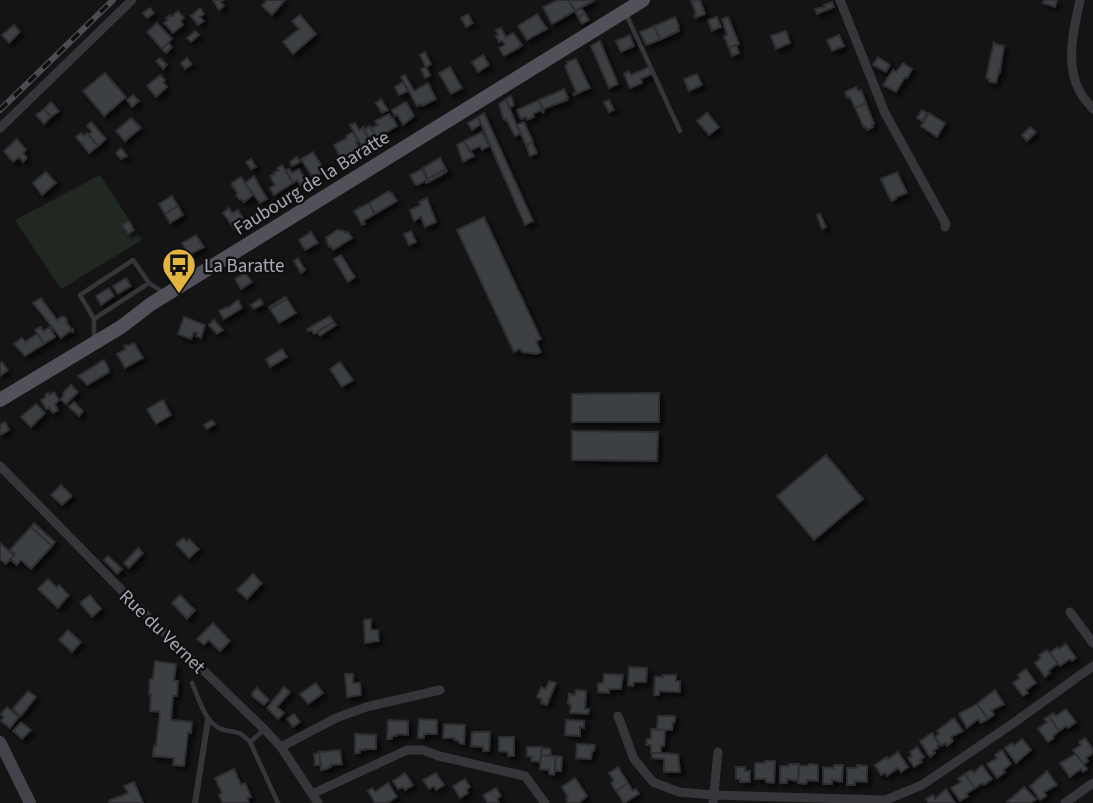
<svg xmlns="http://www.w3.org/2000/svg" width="1093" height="803" font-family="'Source Sans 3',sans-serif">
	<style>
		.green { fill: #202821 }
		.building { fill: #3e3f42; stroke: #2e2e31; stroke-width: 2; filter: url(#shadow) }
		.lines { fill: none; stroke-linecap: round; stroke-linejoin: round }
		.service { stroke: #35363a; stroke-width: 4.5 }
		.pedestrian { stroke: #35363a; stroke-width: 6 }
		.minor { stroke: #35363a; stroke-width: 9 }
		.secondary { stroke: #43444a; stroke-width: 12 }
		.primary { stroke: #515259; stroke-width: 14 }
		.rail-casing { stroke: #4c4d53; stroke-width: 6 }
		.rail { stroke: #0f0f10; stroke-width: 3.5; stroke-dasharray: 10; stroke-linecap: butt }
		.labels { text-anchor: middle; stroke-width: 5; stroke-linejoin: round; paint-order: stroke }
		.street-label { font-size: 19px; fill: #a7aab4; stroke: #0f0f10 }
		.poi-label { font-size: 19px; fill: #a7aab4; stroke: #0f0f10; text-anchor: start }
	</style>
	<defs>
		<filter id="shadow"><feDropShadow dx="4" dy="4" stdDeviation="2" flood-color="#0009"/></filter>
	</defs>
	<rect width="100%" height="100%" fill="#141415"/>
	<path class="green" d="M100,175L142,240L61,289L15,220Z"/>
	<path class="building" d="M213,0H223L221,2L224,6L219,10Z
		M267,0H285L272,15L262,6Z
		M558,0H568L575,11L552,24L543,7Z
		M568,0H595L575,11Z
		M691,0H700L705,14L695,18L694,15L696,14Z
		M1044,0H1057L1055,7L1043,3Z
		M832,2L834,7L817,14L815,9L825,7L824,5Z
		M150,8L154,13L147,18L143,13Z
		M200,8L204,14L200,17L204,21L198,25L191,16Z
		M581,8L585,13L578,17L575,11Z
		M178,11L184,18L181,21L183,25L173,33L164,23L168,20L166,18L170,15L171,17Z
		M585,13L589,20L582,24L578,17Z
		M468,14L473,23L466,27L461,18Z
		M537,14L547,29L527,40L518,26Z
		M300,15L316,34L293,54L283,42L299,29L292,21Z
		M675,17L679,26L678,27L679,31L660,40L654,26Z
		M717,17L721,27L712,31L708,20Z
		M728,17L739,44L729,48L724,36L727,35L722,19Z
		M157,23L172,39L162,49L147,32Z
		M14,25L20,32L9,43L2,35Z
		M654,26L660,40L646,45L640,32Z
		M501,28L506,37L513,33L522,45L519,46L520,47L504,56L499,48L505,45L502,41L499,42L496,36L498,35L496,30Z
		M195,31L199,35L191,42L187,38Z
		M786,31L790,43L776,49L771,36Z
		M630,35L634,46L621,52L616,41Z
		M839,35L844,46L832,51L827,40Z
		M600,41L618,84L609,88L591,46Z
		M994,42L996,44L1004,46L1000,72L999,71L996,83L989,82V79L986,78Z
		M168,43L172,47L166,53L162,49Z
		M736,45L739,53L732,56L729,48Z
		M425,52L431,64L426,67L420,55Z
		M483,55L489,65L478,72L472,62Z
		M878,57L890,65L886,72L873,65Z
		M160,58L167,65L163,69L156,61Z
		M187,58L192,64L185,69L181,63Z
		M576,59L590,88L574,95V94L576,92L565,66L568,64L567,62Z
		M903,63L912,69L907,78L905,77L896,92L883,85L893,70L896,72Z
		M426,67L430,75L425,78L421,69Z
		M450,67L462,88L451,94L439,73Z
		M649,67L652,74L641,79L642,83L630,88L624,74L629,71L631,75Z
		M105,73L126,97L104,116L83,91Z
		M697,74L702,85L689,91L684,79Z
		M160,75L165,80L163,82L167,87L156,97L147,86Z
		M405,75L414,91L428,83L436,99L422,106L421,104L417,106L401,77Z
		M403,82L408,91L399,95L395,87Z
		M856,87L858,91L861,90L866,103L855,108L850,97L847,98L845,92Z
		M564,89L568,98L566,99L567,100L543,109L539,100Z
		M133,95L139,101L132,107L127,100Z
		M511,96L514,105L509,108L506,99Z
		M381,99L388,110L382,113L376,103Z
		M506,99L520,134L515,136L506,119L504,120L499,104Z
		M539,100L544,112L543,113L541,110L533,114L534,117L527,120L526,117L521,119L517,110Z
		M609,100L614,110L609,112L604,102Z
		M51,102L59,111L51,117L44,109Z
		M406,102L414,116L403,125L397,114L395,116L392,110Z
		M866,103L874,124L872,125L873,127L867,130L866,127L864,128L855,108Z
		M44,109L51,117L44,124L36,115Z
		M922,110L927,113L922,121L917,118Z
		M484,113L533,221L525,225L478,117Z
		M707,113L719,127L709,135L697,121Z
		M929,113L945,123L937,137L921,126Z
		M389,114L391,118L392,117L397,126L377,138L371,128L378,125L375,121Z
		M478,117L481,124L472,130L468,123Z
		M131,118L141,128L125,141L116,131Z
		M91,122L106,139L98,146L88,135L92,132L87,126Z
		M524,122L533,142L526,145L517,125Z
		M355,123L359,130L364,127V130L371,142L362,147L350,125Z
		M370,126L377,138L371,142L364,130Z
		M1030,127L1036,132L1027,141L1022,135Z
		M353,132L358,141L356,142L360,150L341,160L334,145L347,138L346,136Z
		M482,132L489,146L482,150L480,146L469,151L464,141Z
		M81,133L84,136L87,133L98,146L89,153L76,137Z
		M17,139L26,150L23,153L27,158L23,162L19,157L13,162L4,151Z
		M464,141L474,156L463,162L457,145Z
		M532,142L537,153L530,156L526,145Z
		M121,148L127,156L121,159L116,153Z
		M313,152L325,171L313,178L301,159Z
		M297,157L300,162L292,166L290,162Z
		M440,158L447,171L445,173L444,170L428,179L423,168Z
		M251,159L256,167L251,169L246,162Z
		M282,165L293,183L274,195L270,188L275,185L270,176L275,174L274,172L279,171L277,168Z
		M289,169L292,173L299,169L308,184L302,188L297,180L293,183L286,170Z
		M422,169L428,182L426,183L425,181L418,185L415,184L410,175Z
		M444,170L445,173L429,182L428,179Z
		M46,172L56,183L42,195L33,183Z
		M897,172L907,193L896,197V199L891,201L881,179Z
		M254,176L267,199L260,203L245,183Z
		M241,177L253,195L244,202L242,199L240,200L236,195L238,193L232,186L233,185L232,183Z
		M389,191L391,194L392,193L397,201L375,214L369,203Z
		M172,196L178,206L165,214L159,204Z
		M427,198L436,222L425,227L421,217L414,221L410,210L421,205L419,202Z
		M369,203L375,214L363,221L365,224L362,225L354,211Z
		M178,206L183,215L170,223L165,214Z
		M229,208L232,213L238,210L246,223L235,230L223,213Z
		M820,214L826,227L822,229L817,215Z
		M484,217L541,339L536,341L541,352L537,354L522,352L520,349L514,352L457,230Z
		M129,221L134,230L128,234L122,225Z
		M337,230L344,231L345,233L348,232L352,238L333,250L331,246L329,247L326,238Z
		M411,231L416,242L409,245L404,234Z
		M311,232L318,243L305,250L299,240Z
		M196,235L204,247L189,255L182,243Z
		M341,255L355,277L348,282L334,259Z
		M298,258L305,270L301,273L294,261Z
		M245,273L252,282L241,289L235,279Z
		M126,278L131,286L118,294L113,286Z
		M109,288L114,296L101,305L96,296Z
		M285,297L287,299L270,309L269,307Z
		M41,298L57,320L61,317H65L67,320L66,321L71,329H73V332L70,331L61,338L33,303Z
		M260,299L263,304L254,309L251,305Z
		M287,299L296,313L279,323L270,309Z
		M238,300L242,308L224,319L219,311L227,307L228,308Z
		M330,316L334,322L314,334L312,330L309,331L307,329Z
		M184,317L205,325L201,338L196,336L197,333L194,332L191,339L178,334Z
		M214,320L223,330L217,334L209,325Z
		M334,322L336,325L320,336L317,332Z
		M41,327L43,331L50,327L55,337L44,344L35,330Z
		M37,334L44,344L25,356L14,344L22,338L25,342Z
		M134,343L143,358L125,368L117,354L126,349L124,346L127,345L128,346Z
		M282,349L287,357L270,367L266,359Z
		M104,360L109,369L108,370L109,372L87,385L78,376Z
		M2,362L8,370L0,376V363Z
		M340,362L353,380L342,387L330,369Z
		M71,385L78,392L66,404L61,399L64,395L63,393Z
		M54,392L59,400L55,404L58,410L53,413L49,408L46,409L41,400L46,397L45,395L48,393L49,395Z
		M659,393V422H572V394Z
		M163,400L171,415L156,424L147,409Z
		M74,402L83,411L79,416L69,407Z
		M36,404L45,413L31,427L21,417Z
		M212,420L215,424L207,429L204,425Z
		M5,422L9,430L0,435V425Z
		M572,431L658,432L657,461L572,460Z
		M826,455L863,499L814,540L777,496Z
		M61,485L72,496L62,505L51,495Z
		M34,523L55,542L52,546L31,527Z
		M31,527L52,546L31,569L21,560L17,565L10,559L15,554L10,550Z
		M183,538L187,542L189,539L199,549L189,558L176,544Z
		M0,543L14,556L6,564L0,559Z
		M138,548L143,553L129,568L124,563Z
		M108,556L122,569L117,574L104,560Z
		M253,574L262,583L247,599L237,590Z
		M48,579L57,588L59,585L69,595L58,608L38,589Z
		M90,595L101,609L92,617L80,603Z
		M180,595L195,610L187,619L172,603Z
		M371,619V630H378L379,641L365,643L364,620Z
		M213,623L230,641L220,651L209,640L204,645L197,639Z
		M68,630L81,642L72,652L59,640Z
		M1066,644L1076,658L1072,661L1070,659L1060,666L1050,653L1057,647L1059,649Z
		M1047,650L1058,663L1048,671L1050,673L1045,677L1035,663L1041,658L1039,655Z
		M155,661L176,664L174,681H178L177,696H173L171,720L192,722L191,733L188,732L184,766L173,765L174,758L153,756L154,746H156L160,712L150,711L151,694H149L150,679H153Z
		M629,667L647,668L646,682H634L633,686L628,685Z
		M1026,669L1036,683L1026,690L1028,693L1023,696L1013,683L1020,678L1018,675Z
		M345,674H353V683H360L361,695L347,697Z
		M604,674L623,675L621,689H609V693L598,692V683H603Z
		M663,675H676V681H680V692L659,691V695H654L655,677H663Z
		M549,681L556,683L547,705L541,703L542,699L537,697L541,687L546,689Z
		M316,683L323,693L308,704L300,694Z
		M284,687L290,692L277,707L284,713L278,719L267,708Z
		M257,688L269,700L264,705L252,696L253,695L252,693Z
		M576,690L586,691L585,709H589L588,714L570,713L571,704H568L569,694L575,695Z
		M995,690L1004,704L992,710L994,715L988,719L977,704Z
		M28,691L36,697L21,716L13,709Z
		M977,704L988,719L981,723L978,719L967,728L959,714Z
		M7,707L19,717L10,728L1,721L4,717L1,714Z
		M1066,709L1076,722L1068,728L1066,726L1059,731L1049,716L1053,713L1056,716Z
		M294,714L300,722L293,727L287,719Z
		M658,716H675V722H673L672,730H657Z
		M1049,716L1059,731L1053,736L1054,738L1048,742L1038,729L1047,722L1044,719Z
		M954,718L963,731L951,737L953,741L947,746L945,743L941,746L935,737L939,734L937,731Z
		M419,719L437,720V734H424V738H418Z
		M388,720L408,721V735L397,734V736H392V739H387Z
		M566,720L584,721V728L580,727V736L565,735Z
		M21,722L31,730L22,739L13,731Z
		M444,724L465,725L464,744L459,743V741L454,740V738H443Z
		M651,729L665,730L664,746H661V753H651V745H646L647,739H651Z
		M472,732H490L489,751H483V747L471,746Z
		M932,733L939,744L937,746L938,748L933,751L935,753L930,757L920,741Z
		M355,734L376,735V749H365V750H360V753H355Z
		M499,737H514V756H508V752L499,751Z
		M1085,738L1093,749V753L1086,758L1088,761L1084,764L1073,750L1081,745L1079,742Z
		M1022,739L1031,750L1016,763L1005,748L1012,743L1014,746Z
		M577,744L595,745L594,751H592L591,759L576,758Z
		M527,747H542L540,762L531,761L532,757L527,756Z
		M917,747L924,757L920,760L922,762L914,767L908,758L912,756L910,752Z
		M541,748L550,749L551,756L541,755Z
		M340,750L342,764L331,765V767L327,768V769L321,770L319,752Z
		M1002,750L1011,764L1003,770L1005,772L997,778L987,764L997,758L995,755Z
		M898,752L908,767L901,772L898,768L887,776L885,773L881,775L875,765L887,757L888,759Z
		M319,753L321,765H315L314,754Z
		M652,753L678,754L680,772H664V759L652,758Z
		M1076,754L1087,769L1083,772L1081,769L1070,777L1060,763Z
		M541,755L556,756L554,775L549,774V770L540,769Z
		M556,756L562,757L561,771L555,770Z
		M765,761H775L774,783L766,782V779H755V763H765Z
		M789,764H799L798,781L787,779V783H780V766H789Z
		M809,764L818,765V781L807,780L806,784L798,783L799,766H808Z
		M834,765H843L842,782L832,780V784H823V767L834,768Z
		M857,765L867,766V782L855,781V785H847V768H857Z
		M982,765L992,779L984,785L982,783L975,788L965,774L971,770L974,773Z
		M618,767L628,783L616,791L611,783L614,781L609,773Z
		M736,767H745V771H750V782H740V779H736Z
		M234,769L241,785L245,783L251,797L247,798L249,803H223L219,795L222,793L215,778Z
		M1047,771L1057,785L1044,792L1046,796L1040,800L1030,786Z
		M405,773L413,785L405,790L403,787L398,789L393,781Z
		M436,773L444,785L436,790L434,786L429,789L423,780Z
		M965,774L975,788L966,794L968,796L960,801L951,788L961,782L958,779Z
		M575,778L587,796L579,803H567L568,802L566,798L568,797L562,787Z
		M465,779L470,787L466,790L468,793L460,798L453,786Z
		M134,782L143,803H110L109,801L128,793L124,786Z
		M388,783L397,797L387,803H375L368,791L372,788L375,792Z
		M628,783L633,791L636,789L639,794L624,803L616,791Z
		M1024,787L1036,799L1030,803H1008L1007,802Z
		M496,788L501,796L497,799L499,803H488L483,795Z
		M946,789L955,803H929L926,799L933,795L935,799Z"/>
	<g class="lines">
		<path class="service" d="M626,14L680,131
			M94,319L80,295L133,260L149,283
			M94,339V319L149,283L164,293
			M192,683C199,698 204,722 221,729C237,734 236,728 250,742L264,730
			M250,742L278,803"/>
		<path class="pedestrian" d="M195,803L208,720"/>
		<path class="minor" d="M840,0L885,113L946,224L945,227
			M1080,0C1074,28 1065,63 1079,90C1082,97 1088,103 1093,109
			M0,128L132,0
			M0,466L144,613L265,730L281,747L318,803
			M1070,612L1093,643
			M618,716L634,759L653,782L679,792L714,795L886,800L922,785L1012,724L1093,666
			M281,747L336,718L366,707L440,690
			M312,794L407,750H423L439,756L525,776L545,803
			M713,803L718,752
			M1065,803L1093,783"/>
		<path class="secondary" d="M0,742L30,803"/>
		<path class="primary" d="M0,400L121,327L151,304L643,0"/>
		<g class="rail-casing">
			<path id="rail" d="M0,110L113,0"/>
		</g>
		<use href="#rail" class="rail"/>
	</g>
	<defs>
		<g id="bus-pin" transform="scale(1.75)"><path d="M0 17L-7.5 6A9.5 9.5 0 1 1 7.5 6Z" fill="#e2b53f" stroke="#0f0f10"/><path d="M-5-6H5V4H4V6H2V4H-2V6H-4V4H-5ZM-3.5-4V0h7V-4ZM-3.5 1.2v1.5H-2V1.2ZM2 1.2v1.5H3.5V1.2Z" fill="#111"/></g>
	</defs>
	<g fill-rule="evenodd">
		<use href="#bus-pin" x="179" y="265"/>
	</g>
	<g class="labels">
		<g class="street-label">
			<text transform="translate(311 182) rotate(-32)" y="7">Faubourg de la Baratte</text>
			<text transform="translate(163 631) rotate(44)" y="7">Rue du Vernet</text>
		</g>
		<g class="poi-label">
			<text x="204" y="272">La Baratte</text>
		</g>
	</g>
</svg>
